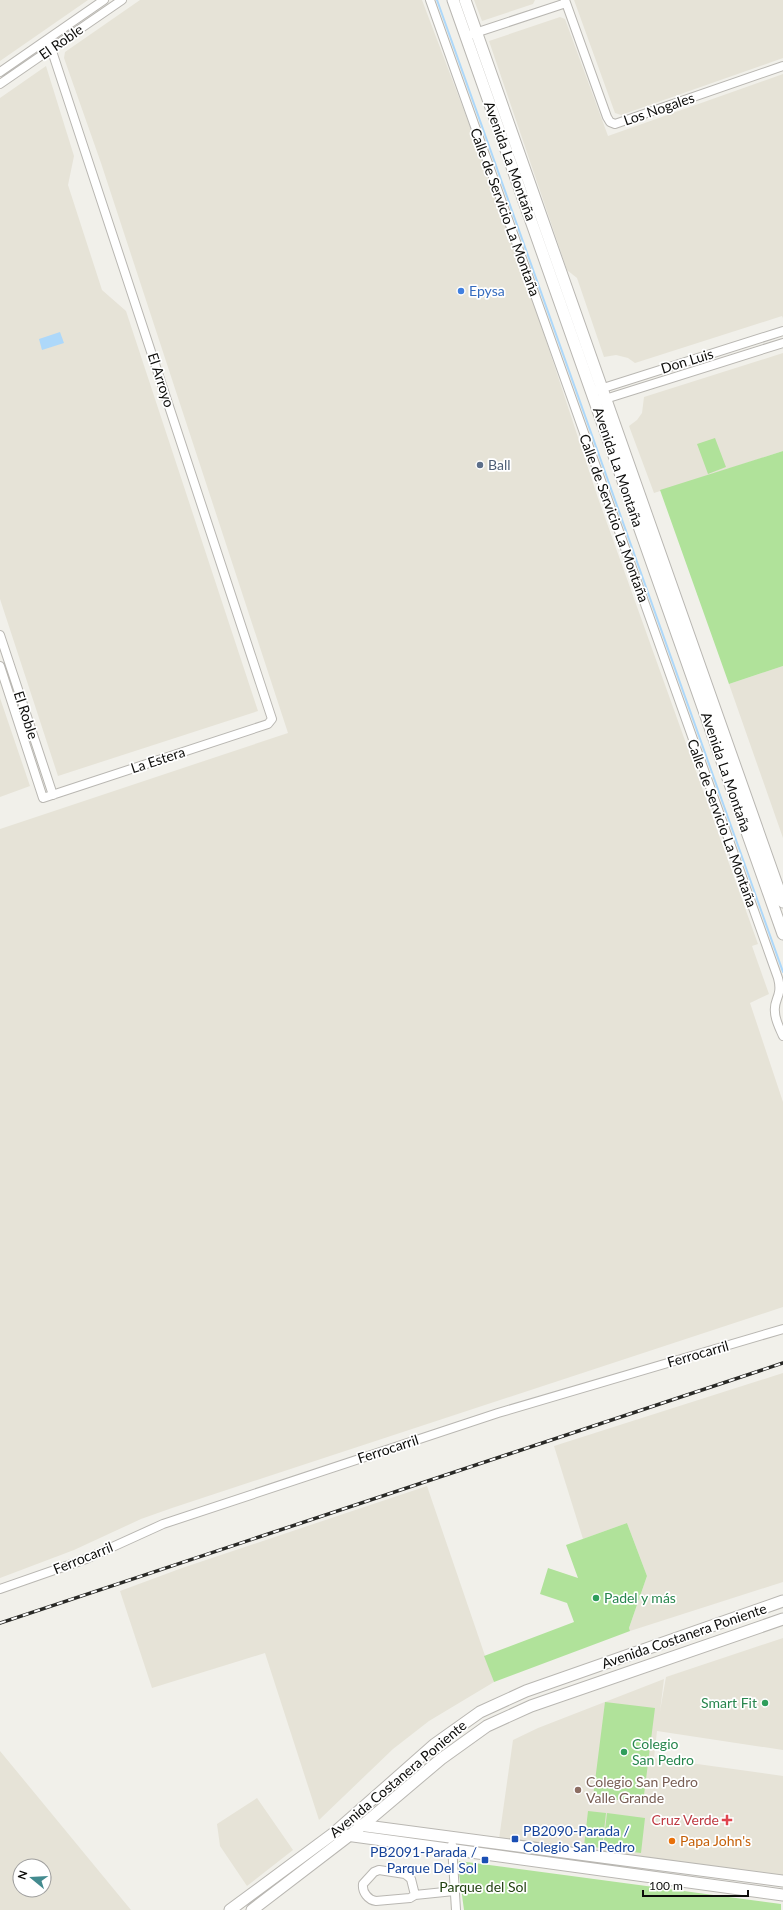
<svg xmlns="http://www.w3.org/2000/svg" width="783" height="1910" font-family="Lato,sans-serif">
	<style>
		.built { fill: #e6e3d7; fill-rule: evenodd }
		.green { fill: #b0e29a }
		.water { fill: #add8fa }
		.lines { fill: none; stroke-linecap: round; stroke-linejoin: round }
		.stream { stroke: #add8fa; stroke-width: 2 }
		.street-casing { stroke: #b9b7b2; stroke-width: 10 }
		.secondary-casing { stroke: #b9b7b2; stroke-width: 13 }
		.street { stroke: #fff; stroke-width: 8 }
		.secondary { stroke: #fff; stroke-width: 11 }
		.rail-casing { stroke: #292926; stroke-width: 3.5 }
		.rail { stroke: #fff; stroke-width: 2; stroke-dasharray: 6; stroke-linecap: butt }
		.shop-dot { fill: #3f7fe0; stroke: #fff; stroke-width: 1.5 }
		.service-dot { fill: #5c6f8a; stroke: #fff; stroke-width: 1.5 }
		.leisure-dot { fill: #2e9e5b; stroke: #fff; stroke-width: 1.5 }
		.education-dot { fill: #8d6e63; stroke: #fff; stroke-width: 1.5 }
		.health-dot { fill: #e0444e; stroke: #fff; stroke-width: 1.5 }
		.transit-dot { fill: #1a4fb4; stroke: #fff; stroke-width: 1.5 }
		.food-dot { fill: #e8710a; stroke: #fff; stroke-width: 1.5 }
		.labels { text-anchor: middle; stroke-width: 3.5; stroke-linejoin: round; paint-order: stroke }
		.street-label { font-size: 14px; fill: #0d0d0b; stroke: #fff }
		.shop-label { font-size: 14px; fill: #366cbe; stroke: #fff; text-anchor: start }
		.service-label { font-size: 14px; fill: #4e5e75; stroke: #fff; text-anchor: start }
		.leisure-label { font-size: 14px; fill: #27864d; stroke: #fff; text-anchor: start }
		.education-label { font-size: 14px; fill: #785e54; stroke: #fff; text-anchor: start }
		.health-label { font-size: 14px; fill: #be3a42; stroke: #fff; text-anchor: end }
		.transit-label { font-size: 14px; fill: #164399; stroke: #fff; text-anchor: start }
		.food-label { font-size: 14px; fill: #c56008; stroke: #fff; text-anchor: start }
		.park-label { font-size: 14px; fill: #224211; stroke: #fff }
	</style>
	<rect width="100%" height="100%" fill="#f1f0ea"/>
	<path class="built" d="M0,0H88L0,61Z
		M140,0H422L512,237L598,498L758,944L752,946L769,994L750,1003L783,1102V1307L172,1508L141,1519L74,1550L0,1578V829L288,733L101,163L64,58L65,52Z
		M474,0H535L533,4L482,21Z
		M574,0H783V58L621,115L615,113Z
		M560,17L565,19L608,136L783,74V318L782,316L635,363L628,358L616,355L604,357L577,278L567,270L489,41Z
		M46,66L74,156L68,185L102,290L126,311L258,711L58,776L0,599V98Z
		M783,353V451L654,493L629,426L637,420L642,413L644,397Z
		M783,666V838L729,684Z
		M0,698L30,786L0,797Z
		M783,1373V1582L630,1631L629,1628L647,1576L627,1523L583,1539L554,1446Z
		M427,1486L494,1682L429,1721L393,1749L319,1820L265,1653L152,1688L120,1591L182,1568Z
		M783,1638V1750L657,1731L654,1758L783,1776V1878L499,1839L513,1740L538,1728L664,1679L660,1711L666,1677Z
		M0,1751L131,1910H0ZM20,1866H44V1890H20Z
		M257,1798L293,1850L247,1886L220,1846L217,1824Z"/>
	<path class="green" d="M715,438L726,467L708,474L697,444Z
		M783,451V666L729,684L660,490Z
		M627,1523L647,1576L629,1628L630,1631L494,1682L484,1656L574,1622L567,1603L540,1594L548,1568L578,1578L566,1545Z
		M605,1702L655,1708L643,1803L593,1797Z
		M588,1811L606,1813L602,1848L584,1846Z
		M607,1813L645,1818L641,1853L603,1848Z
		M459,1861L781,1904V1910H464L458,1866Z"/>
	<path class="water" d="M60,332L64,343L42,350L39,339Z"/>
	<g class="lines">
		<path class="stream" d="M437,0L783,972"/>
		<g class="street-casing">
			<path id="street" d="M430,0L778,978C783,997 773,999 775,1012C775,1020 780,1029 783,1036
				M565,0L607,117L610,122L615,124L783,66
				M466,36L566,3
				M0,72L104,0
				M0,84L122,0
				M597,390L783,331
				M602,400L783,343
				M0,635L53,795
				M0,666L43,798L268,724L272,719L48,39
				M0,1589L86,1559L163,1524L498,1413L783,1329
				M452,1845L456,1910
				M415,1895L411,1879L405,1874L379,1870L374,1872L363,1884C362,1892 368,1900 376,1901L410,1898L415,1895L454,1891"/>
		</g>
		<g class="secondary-casing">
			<path id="secondary" d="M453,0L783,934
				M465,0L783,902
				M359,1825L783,1881
				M346,1835L783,1895
				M230,1910L334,1833L435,1744L480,1712L526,1691L783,1601
				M252,1910L363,1825L441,1759L487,1726L531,1706L783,1619"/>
		</g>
		<use href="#street" class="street"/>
		<use href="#secondary" class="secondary"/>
		<g class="rail-casing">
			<path id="rail" d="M0,1623L783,1363"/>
		</g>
		<use href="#rail" class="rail"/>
	</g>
	<circle class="shop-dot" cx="461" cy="291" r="4"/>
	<circle class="service-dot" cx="480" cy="465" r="4"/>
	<g class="leisure-dot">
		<circle cx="596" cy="1598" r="4"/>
		<circle cx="765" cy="1703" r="4"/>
		<circle cx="624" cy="1752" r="4"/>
	</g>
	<circle class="education-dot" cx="578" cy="1790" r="4"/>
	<path class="health-dot" d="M725 1814h4v4h4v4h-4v4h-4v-4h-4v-4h4z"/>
	<g class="transit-dot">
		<rect x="511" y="1835" width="8" height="8" rx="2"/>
		<rect x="481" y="1856" width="8" height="8" rx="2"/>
	</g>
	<circle class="food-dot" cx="672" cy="1841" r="4"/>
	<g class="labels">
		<g class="street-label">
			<text transform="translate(61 42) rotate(-35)" y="5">El Roble</text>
			<text transform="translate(659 109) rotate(-19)" y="5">Los Nogales</text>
			<text transform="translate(510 161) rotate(70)" y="5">Avenida La Montaña</text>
			<text transform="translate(505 212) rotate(70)" y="5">Calle de Servicio La Montaña</text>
			<text transform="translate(687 361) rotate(-17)" y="5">Don Luis</text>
			<text transform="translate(161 380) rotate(72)" y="5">El Arroyo</text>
			<text transform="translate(618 467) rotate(71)" y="5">Avenida La Montaña</text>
			<text transform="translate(614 518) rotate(70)" y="5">Calle de Servicio La Montaña</text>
			<text transform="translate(26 715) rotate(72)" y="5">El Roble</text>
			<text transform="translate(158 760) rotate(-18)" y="5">La Estera</text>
			<text transform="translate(726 772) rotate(71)" y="5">Avenida La Montaña</text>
			<text transform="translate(722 823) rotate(70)" y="5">Calle de Servicio La Montaña</text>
			<text transform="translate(698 1354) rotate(-16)" y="5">Ferrocarril</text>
			<text transform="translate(388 1449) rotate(-18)" y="5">Ferrocarril</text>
			<text transform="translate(83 1558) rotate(-22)" y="5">Ferrocarril</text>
			<text transform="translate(684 1636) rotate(-19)" y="5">Avenida Costanera Poniente</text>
			<text transform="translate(398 1779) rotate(-40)" y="5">Avenida Costanera Poniente</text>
		</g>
		<g class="shop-label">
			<text x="469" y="296">Epysa</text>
		</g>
		<g class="service-label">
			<text x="488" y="470">Ball</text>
		</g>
		<g class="leisure-label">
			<text x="604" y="1603">Padel y más</text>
			<text x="757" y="1708" text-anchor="end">Smart Fit</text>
			<text x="632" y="1749">Colegio<tspan x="632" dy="16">San Pedro</tspan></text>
		</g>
		<g class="education-label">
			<text x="586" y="1787">Colegio San Pedro<tspan x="586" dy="16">Valle Grande</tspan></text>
		</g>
		<g class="health-label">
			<text x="719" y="1825">Cruz Verde</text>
		</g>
		<g class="transit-label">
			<text x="523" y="1836">PB2090-Parada /<tspan x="523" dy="16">Colegio San Pedro</tspan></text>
			<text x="477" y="1857" text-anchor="end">PB2091-Parada /<tspan x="477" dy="16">Parque Del Sol</tspan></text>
		</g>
		<g class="food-label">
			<text x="680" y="1846">Papa John's</text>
		</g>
		<g class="park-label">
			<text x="483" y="1892">Parque del Sol</text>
		</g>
	</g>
	<g transform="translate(32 1878) rotate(288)"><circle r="19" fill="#ffffff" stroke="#9e9e9d"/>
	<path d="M0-3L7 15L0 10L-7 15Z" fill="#438b8f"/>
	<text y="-6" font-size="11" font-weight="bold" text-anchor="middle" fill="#0d0d0b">N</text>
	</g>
	<path d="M643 1890v6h105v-6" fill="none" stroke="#0d0d0b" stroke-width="2"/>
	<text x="649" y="1890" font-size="12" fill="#0d0d0b" stroke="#ffffff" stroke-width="3" paint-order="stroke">100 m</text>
</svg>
